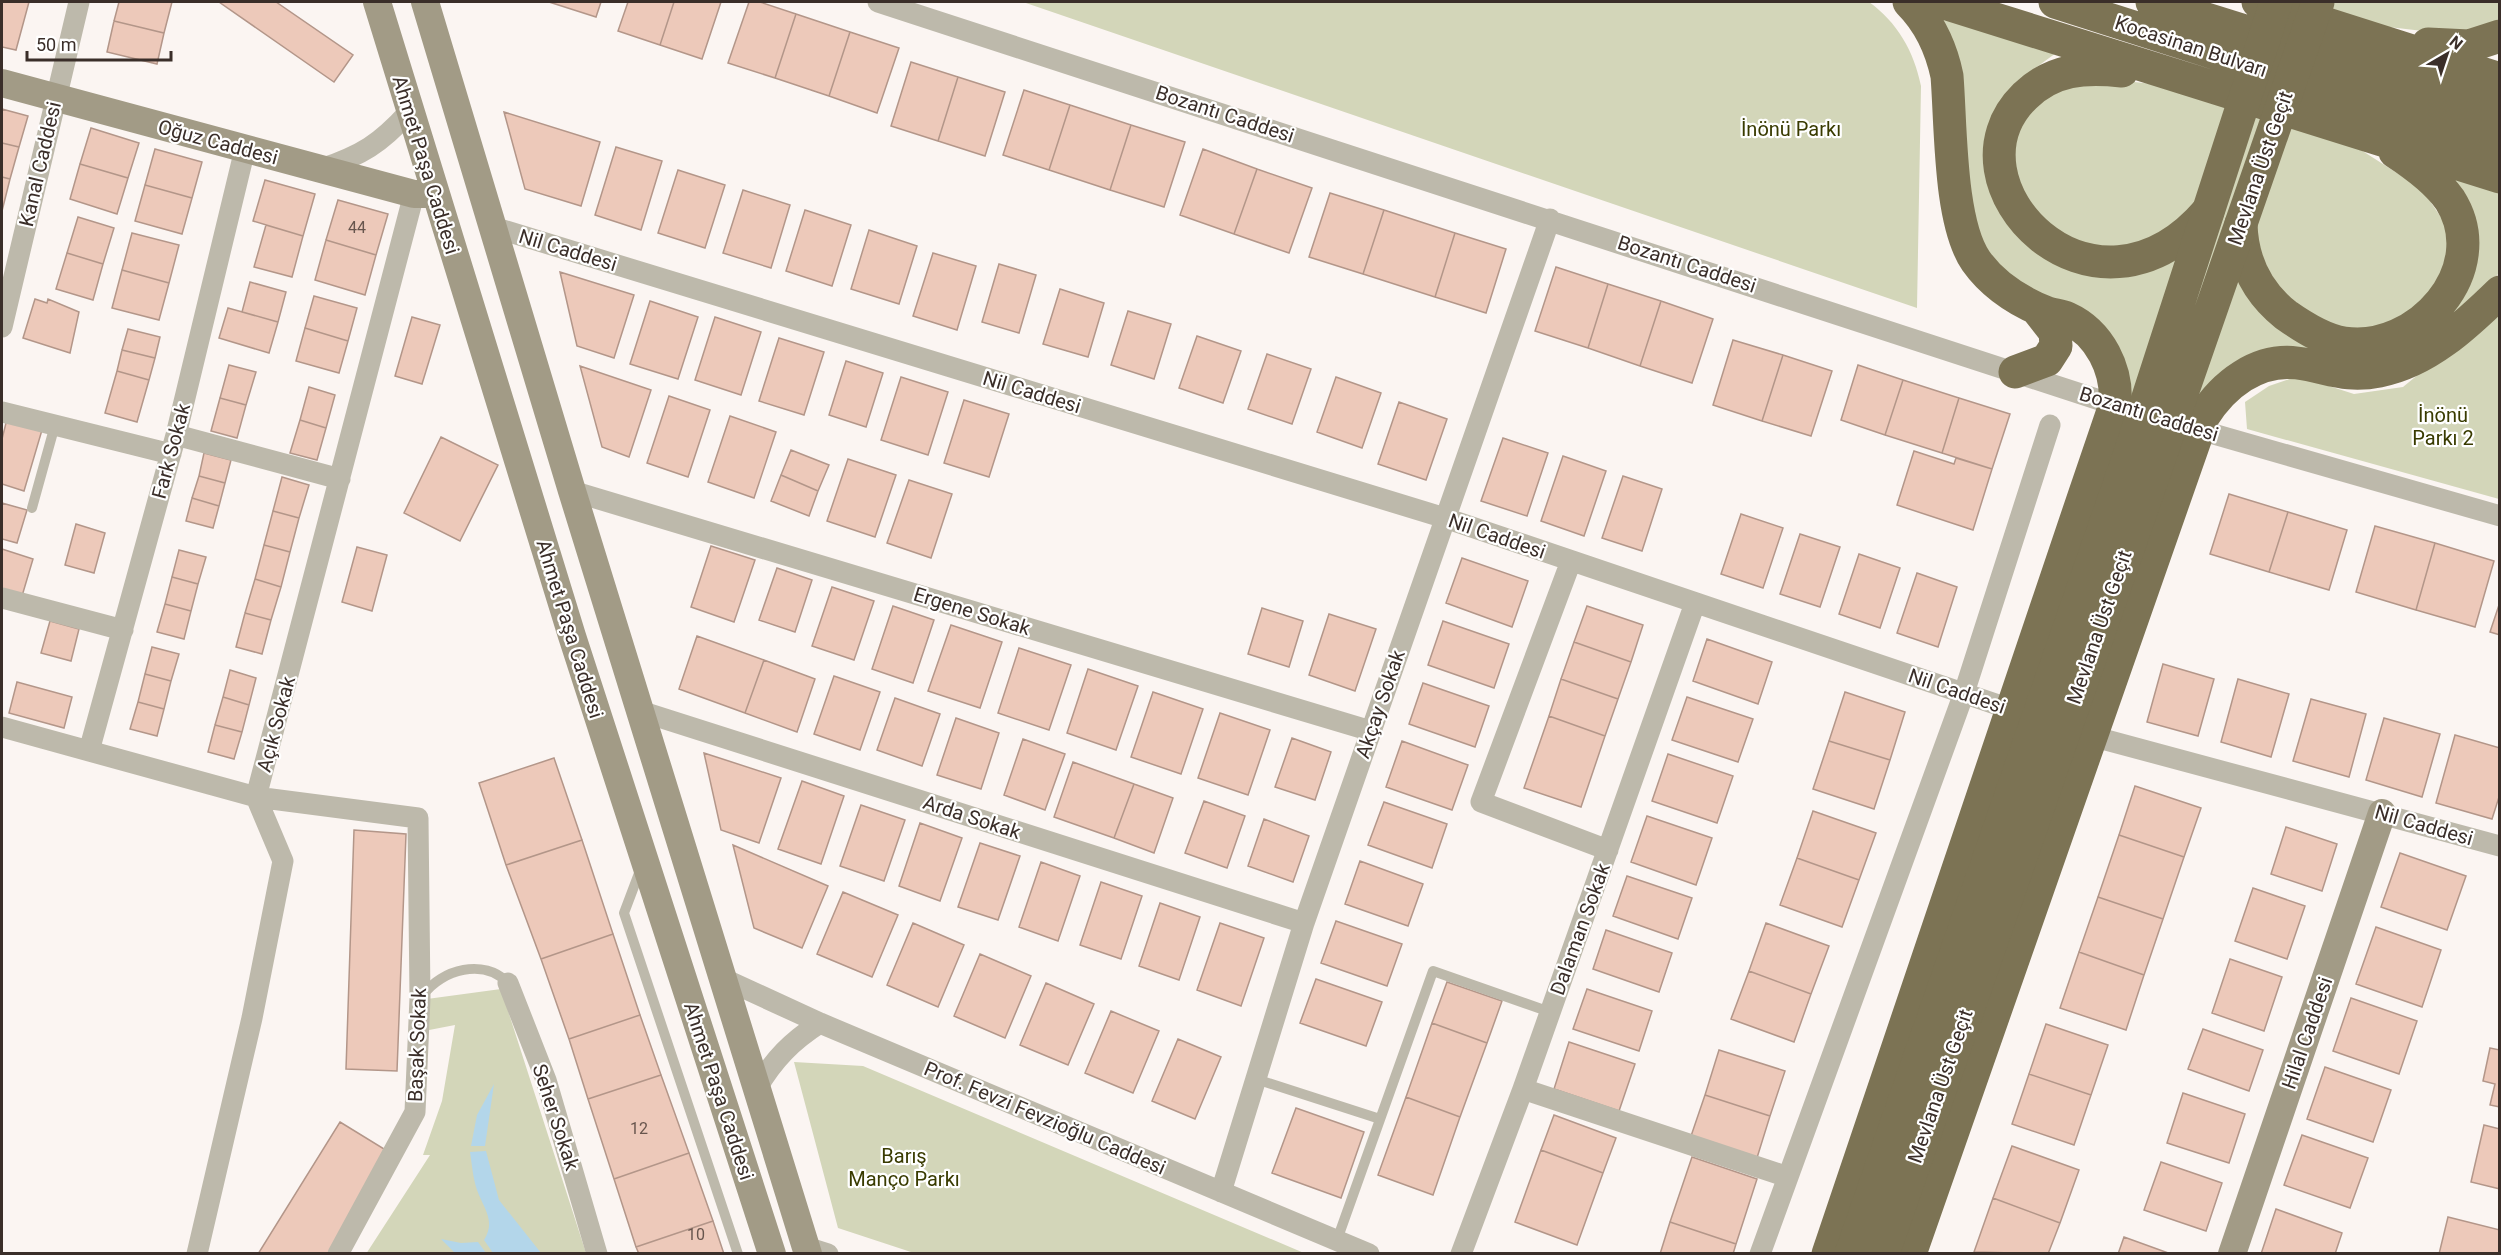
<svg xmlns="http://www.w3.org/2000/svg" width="2501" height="1255" font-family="Roboto,sans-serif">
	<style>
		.green { fill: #d3d6b9 }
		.water { fill: #b3d6ea }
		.building { fill: #edc9ba; stroke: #b39689; stroke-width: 1.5 }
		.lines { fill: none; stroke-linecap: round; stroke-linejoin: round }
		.lane { stroke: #bdb9ab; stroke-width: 10 }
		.street { stroke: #bdb9ab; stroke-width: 21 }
		.secondary { stroke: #a29b86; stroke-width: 28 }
		.highway { stroke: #7c7354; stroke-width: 33 }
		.highway-bridge { stroke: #7c7354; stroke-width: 33 }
		.labels { text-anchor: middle; stroke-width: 4.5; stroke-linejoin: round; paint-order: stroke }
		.number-label { font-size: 16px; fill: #67554d }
		.street-label { font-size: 20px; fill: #3a2e29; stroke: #fff }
		.park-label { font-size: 20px; fill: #393b00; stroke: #fff }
	</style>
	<rect width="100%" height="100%" fill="#fbf5f2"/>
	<path class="green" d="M1023,2H1869C1897,22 1914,51 1921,86L1917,308Z
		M2299,2H2499V19L2466,36L2380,26Z
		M1941,15L2056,53L2015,83L2012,161L2016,130L2033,105L2079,76L2180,87L2361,150L2422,189L2444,222L2460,297L2440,167L2499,185V273L2465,310L2296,354L2201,399L2127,397L2117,356L2020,288L1991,263L1968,218Z
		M2499,308V499L2247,429L2245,402L2269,386L2298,376L2354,394L2403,387Z
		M501,989L586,1253L366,1254L430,1155H423L442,1101L455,1025L424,1031L427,999Z
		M794,1062L863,1066L1304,1253H914L838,1228Z"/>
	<path class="water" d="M494,1084L485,1146H471L477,1115Z
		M486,1151L499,1200L541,1253H493L484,1240C496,1221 484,1209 477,1190C473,1178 472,1165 470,1152Z
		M441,1239L461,1243L478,1242L486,1253H455Z"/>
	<path class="building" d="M2,2H29L16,50L2,47Z
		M119,2H172L164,33L114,21Z
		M219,2H276L353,55L334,82Z
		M549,2H601L596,17Z
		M628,2H674L660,45L618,31Z
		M674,2H721L702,59L660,45Z
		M749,2H760L796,14L775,78L728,63Z
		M796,14L850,32L829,96L775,78Z
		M114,21L164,33L157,64L107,52Z
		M850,32L899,48L877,113L829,96Z
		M911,62L958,77L938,141L891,126Z
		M958,77L1005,92L985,156L938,141Z
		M1024,90L1070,105L1049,170L1003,155Z
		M1070,105L1131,125L1110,190L1049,170Z
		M2,109L28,116L19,147L2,143Z
		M504,112L600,142L581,206L525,189Z
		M1131,125L1185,142L1164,207L1110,190Z
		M91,128L139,143L128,178L80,164Z
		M2,143L19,147L10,179L2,177Z
		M616,147L662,161L641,230L595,215Z
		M155,149L202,162L192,198L145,185Z
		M1203,149L1257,169L1234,234L1180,215Z
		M80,164L128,178L117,214L70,199Z
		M1257,169L1312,188L1289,253L1234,234Z
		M678,170L725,185L705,248L658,233Z
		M2,177L10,179L2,211Z
		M265,180L315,194L303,236L253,221Z
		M145,185L192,198L182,234L135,221Z
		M743,190L790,205L771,268L723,253Z
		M1330,193L1384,210L1363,274L1309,257Z
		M338,200L388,214L376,255L326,240Z
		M805,210L851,225L832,286L786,271Z
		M1384,210L1455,233L1435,297L1363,274Z
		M78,217L114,228L103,264L67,253Z
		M266,225L303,236L292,277L254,267Z
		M869,230L917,246L899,304L851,289Z
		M132,233L179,245L169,283L122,270Z
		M1455,233L1506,249L1486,313L1435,297Z
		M326,240L376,255L365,295L315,280Z
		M67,253L103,264L93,300L56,289Z
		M933,253L976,266L957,330L913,316Z
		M999,264L1036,275L1019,333L982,322Z
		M1556,267L1608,284L1588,348L1535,331Z
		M122,270L169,283L159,320L112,308Z
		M560,272L634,295L614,358L577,346Z
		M250,282L286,292L278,322L242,312Z
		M1608,284L1661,301L1640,366L1588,348Z
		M1060,289L1104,303L1088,357L1043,344Z
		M314,296L357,308L348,341L305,328Z
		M35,299L47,303L48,299L79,312L70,353L23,338Z
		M650,301L698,317L678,379L630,364Z
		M1661,301L1713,319L1692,383L1640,366Z
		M228,308L278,322L269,353L219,338Z
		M1128,311L1171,324L1154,379L1111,365Z
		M412,317L440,325L422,384L395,376Z
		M715,317L761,332L741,395L695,380Z
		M305,328L348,341L339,373L296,361Z
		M128,329L160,337L155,358L122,350Z
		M1197,336L1241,351L1223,403L1179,388Z
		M779,338L824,352L804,415L759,401Z
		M1733,340L1783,355L1762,421L1713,405Z
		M122,350L155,358L149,380L117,371Z
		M1267,354L1311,369L1292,424L1248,409Z
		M1783,355L1832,371L1811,436L1762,421Z
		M846,361L883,373L866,427L829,415Z
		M229,365L256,372L246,405L220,398Z
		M1858,365L1903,380L1885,435L1841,420Z
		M580,366L651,390L629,457L602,447Z
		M117,371L149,380L137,422L105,413Z
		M901,377L948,392L928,455L881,440Z
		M1336,377L1381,393L1362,448L1317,432Z
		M1903,380L1959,398L1942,453L1885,435Z
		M309,387L335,395L326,428L300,420Z
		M669,396L710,410L688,477L647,463Z
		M220,398L246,405L237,438L211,431Z
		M1959,398L2010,414L1992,469L1942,453Z
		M964,400L1009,414L989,477L944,463Z
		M1399,402L1447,419L1426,480L1378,464Z
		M730,416L776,432L754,498L708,482Z
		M7,419L42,430L24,491L2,484V439Z
		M300,420L326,428L317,460L290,453Z
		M441,437L498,465L460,541L404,513Z
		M1503,438L1548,453L1527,516L1481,501Z
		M791,450L829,465L818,491L781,475Z
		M1914,451L1954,464L1956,458L1992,469L1973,530L1897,505Z
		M204,453L231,460L225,483L199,476Z
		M1563,456L1606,471L1584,536L1541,521Z
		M848,459L896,475L875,537L827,521Z
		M781,475L818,491L809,516L771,501Z
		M199,476L225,483L219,506L192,498Z
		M1623,476L1662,489L1642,551L1602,538Z
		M282,477L309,485L299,518L273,511Z
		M909,480L952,494L931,558L887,543Z
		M2229,494L2288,512L2269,572L2210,554Z
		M192,498L219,506L213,528L186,521Z
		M2,503L27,510L17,543L2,539Z
		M273,511L299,518L290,552L264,545Z
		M2288,512L2347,530L2329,590L2269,572Z
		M1741,514L1783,528L1763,588L1721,574Z
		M76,524L105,533L94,573L65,565Z
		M2375,526L2435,543L2416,610L2356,592Z
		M1800,534L1840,547L1820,607L1780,594Z
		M2435,543L2494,561L2475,627L2416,610Z
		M264,545L290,552L281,587L255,579Z
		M711,546L755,560L734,622L691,607Z
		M357,547L387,555L372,611L342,602Z
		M2,549L33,559L22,596L2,590Z
		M179,550L206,557L198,584L172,577Z
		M1859,554L1900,568L1880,628L1839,614Z
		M1462,558L1528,581L1512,627L1446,603Z
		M777,568L812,580L795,632L759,620Z
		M1917,573L1957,587L1938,647L1897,633Z
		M172,577L198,584L191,611L165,604Z
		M255,579L281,587L271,620L245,613Z
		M832,587L874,601L854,660L812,646Z
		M2500,602V635L2490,632Z
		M165,604L191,611L184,639L157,632Z
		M893,606L934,620L913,683L872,669Z
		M1587,606L1643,625L1631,662L1574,642Z
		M1262,608L1303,621L1289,667L1248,654Z
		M245,613L271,620L262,654L236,647Z
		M1329,614L1376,629L1355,691L1309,675Z
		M50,621L79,629L71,661L41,653Z
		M1443,621L1509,644L1494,688L1428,665Z
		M951,625L1002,642L980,708L928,691Z
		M697,636L764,660L745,713L679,689Z
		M1707,639L1772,662L1758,704L1693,681Z
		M1574,642L1631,662L1618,699L1561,679Z
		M152,647L179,654L171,681L145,674Z
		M1019,648L1071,665L1049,730L998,713Z
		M764,660L815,679L797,732L745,713Z
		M2163,664L2214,679L2198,736L2147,722Z
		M1088,669L1138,686L1116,750L1067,733Z
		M230,670L256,678L249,705L223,697Z
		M145,674L171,681L164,709L138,702Z
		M834,676L880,692L860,750L814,734Z
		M1561,679L1618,699L1605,736L1549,716Z
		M2238,679L2289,694L2271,757L2221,742Z
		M17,682L72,697L64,728L9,713Z
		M1423,683L1489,706L1475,747L1409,724Z
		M1153,692L1203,709L1181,774L1131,757Z
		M1845,692L1905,712L1890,760L1829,741Z
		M223,697L249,705L242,732L215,725Z
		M1687,697L1753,719L1738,762L1672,740Z
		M895,698L940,714L922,766L877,750Z
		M2311,699L2366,714L2349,777L2293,761Z
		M138,702L164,709L157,736L130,729Z
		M1220,713L1270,730L1248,795L1198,778Z
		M1549,716L1605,736L1581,807L1524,788Z
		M956,718L999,733L981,789L937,775Z
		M2384,718L2440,734L2422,797L2366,780Z
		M215,725L242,732L234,759L208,752Z
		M2455,735L2500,748V794L2492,819L2436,803Z
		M1292,738L1331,752L1315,800L1275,787Z
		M1023,739L1065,754L1045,810L1004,795Z
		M1402,741L1468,765L1452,810L1386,787Z
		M1829,741L1890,760L1874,809L1813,789Z
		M704,753L781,778L759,843L721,830Z
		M1668,754L1733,776L1717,823L1652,801Z
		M554,758L582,840L506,865L479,783Z
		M1073,762L1134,784L1114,838L1054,817Z
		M802,781L844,796L821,864L778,849Z
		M1134,784L1173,798L1154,853L1114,838Z
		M2135,786L2201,808L2184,857L2119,835Z
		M1204,801L1245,816L1227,868L1185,853Z
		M1384,802L1447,824L1432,868L1368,845Z
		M861,805L905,820L884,881L840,866Z
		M1813,811L1876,833L1859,880L1797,858Z
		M1647,816L1712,838L1696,885L1631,862Z
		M1264,819L1309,836L1293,882L1248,866Z
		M920,823L962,838L940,901L899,886Z
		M2286,827L2337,844L2322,891L2271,874Z
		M354,830L406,834L397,1071L346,1069Z
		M2119,835L2184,857L2163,919L2098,897Z
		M582,840L613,934L541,959L506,865Z
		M980,843L1020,856L998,920L958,907Z
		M733,845L828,886L802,948L754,928Z
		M2400,853L2466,876L2447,930L2381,907Z
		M1797,858L1859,880L1842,927L1780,905Z
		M1360,861L1423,884L1408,926L1345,904Z
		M1041,862L1080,876L1058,941L1019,927Z
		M1627,876L1692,898L1678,939L1613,916Z
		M1101,882L1142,896L1121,959L1080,945Z
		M2253,888L2305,906L2287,959L2235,941Z
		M843,892L898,915L872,977L817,954Z
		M2098,897L2163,919L2144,975L2079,952Z
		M1160,903L1200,917L1179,980L1139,966Z
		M1336,921L1402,944L1387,986L1321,963Z
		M913,923L964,945L938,1007L887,985Z
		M1220,923L1264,938L1241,1006L1197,990Z
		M1766,923L1829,946L1811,994L1749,971Z
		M2376,927L2441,950L2422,1007L2356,984Z
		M1606,930L1672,953L1659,992L1593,969Z
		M613,934L640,1015L569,1039L541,959Z
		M2079,952L2144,975L2126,1030L2060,1008Z
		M980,954L1031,976L1005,1038L954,1016Z
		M2230,959L2282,977L2264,1031L2212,1013Z
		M1749,971L1811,994L1794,1042L1731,1019Z
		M1316,979L1382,1002L1366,1046L1300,1023Z
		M1447,982L1502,1001L1487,1043L1432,1023Z
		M1046,983L1094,1004L1068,1065L1020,1045Z
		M1587,989L1652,1011L1639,1051L1573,1029Z
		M2351,998L2417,1021L2399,1074L2333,1051Z
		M1111,1011L1159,1031L1133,1093L1085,1073Z
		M640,1015L661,1075L588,1099L569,1039Z
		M1432,1023L1487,1043L1460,1117L1406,1097Z
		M2046,1024L2108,1045L2091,1095L2029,1074Z
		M2203,1029L2263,1050L2249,1091L2188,1069Z
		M1178,1039L1221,1057L1195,1119L1152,1101Z
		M1569,1042L1635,1064L1619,1111L1554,1089Z
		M2490,1048L2500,1050V1107L2490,1105L2495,1084L2483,1081Z
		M1719,1050L1785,1071L1770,1116L1705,1095Z
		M2325,1067L2391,1090L2373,1142L2307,1119Z
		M2029,1074L2091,1095L2074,1145L2012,1124Z
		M661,1075L689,1153L614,1179L588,1099Z
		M2183,1093L2245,1114L2229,1163L2167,1143Z
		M1705,1095L1770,1116L1756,1161L1690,1139Z
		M1406,1097L1460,1117L1433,1195L1378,1175Z
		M1296,1108L1364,1132L1341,1198L1272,1173Z
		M1554,1115L1616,1138L1603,1173L1541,1150Z
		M340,1122L389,1152L332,1254H258Z
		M2484,1125L2500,1129V1189L2471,1182Z
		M2302,1135L2368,1158L2350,1208L2284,1185Z
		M2012,1146L2079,1170L2060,1223L1993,1198Z
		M1541,1150L1603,1173L1577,1245L1515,1222Z
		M689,1153L713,1221L636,1247L614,1179Z
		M1692,1157L1757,1179L1736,1244L1670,1222Z
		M2161,1162L2222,1183L2206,1231L2144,1210Z
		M1993,1198L2060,1223L2048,1254L1974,1252Z
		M2276,1209L2342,1233L2335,1254H2261Z
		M2448,1217L2500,1230V1254H2439Z
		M713,1221L724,1254H639L636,1247Z
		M1670,1222L1736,1244L1733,1254H1660Z
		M2124,1237L2171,1254H2118Z"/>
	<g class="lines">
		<path class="lane" d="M32,508L55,425
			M641,868L624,913L738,1254
			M423,995C442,969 484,958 508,983
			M1256,1079L1380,1119
			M1337,1240L1433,971L1550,1012"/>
		<path class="street" d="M878,2L2124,408
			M321,169C362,155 380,144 409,112
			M493,227L1445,518L2022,713
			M2,327L79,2
			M2,412L171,454
			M2189,427L2500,516
			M176,435L340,479
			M572,491L1371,731
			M1571,561L1481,802L1608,850
			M2,598L123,630
			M640,711L1304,923
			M2,727L256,797L418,818L420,998L415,1112L338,1254
			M2080,733L2500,846
			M89,751L176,435L245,149
			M722,978L820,1023L1369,1254
			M508,983L546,1080L597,1254
			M757,1088C774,1059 792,1041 820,1023
			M1523,1089L1788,1177
			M1221,1192L1304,923L1550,219
			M806,1247L828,1254
			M197,1254L252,1018L283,861L256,797L414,194
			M1461,1254L1523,1089L1695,603
			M1760,1254L1964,693L2050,425"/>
		<path class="secondary" d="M377,2L572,636L772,1254
			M425,2L572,491L808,1254
			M2,83L414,194H435
			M2232,1254L2382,813"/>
		<path class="highway" d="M1941,2L2500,177
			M2055,2L2500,144
			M2152,2L2500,111
			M2258,2L2500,79
			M2428,44L2469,46L2500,36
			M2122,71C2084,67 2053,69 2025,96C1937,182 2093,345 2208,211
			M2241,224C2242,261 2257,292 2286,315C2303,327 2323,340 2344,343C2417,354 2494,270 2450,200C2436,180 2415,165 2395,152
			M2015,372L2047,360L2056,346L2055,332L2037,309
			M1828,1254L2084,496L2115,405C2118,370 2100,333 2067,318C2060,315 2052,315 2045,312C2018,301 1993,285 1976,261C1949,222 1951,125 1947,76C1941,47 1930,23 1909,2
			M1910,1254L2203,417C2223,385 2257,358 2297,363C2328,367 2345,378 2379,371C2427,362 2466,325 2500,292"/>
		<path class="highway-bridge" d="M1851,1254L2129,456L2276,2
			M1883,1254L2318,2"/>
	</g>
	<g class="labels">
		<g class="number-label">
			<text x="357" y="233">44</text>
			<text x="639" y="1134">12</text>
			<text x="696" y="1240">10</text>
		</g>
		<g class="street-label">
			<text transform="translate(2191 46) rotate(18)" y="7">Kocasinan Bulvarı</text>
			<text transform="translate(1225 114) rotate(18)" y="7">Bozantı Caddesi</text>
			<text transform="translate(218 142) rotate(15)" y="7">Oğuz Caddesi</text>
			<text transform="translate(40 164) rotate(-77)" y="7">Kanal Caddesi</text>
			<text transform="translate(426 165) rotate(73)" y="7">Ahmet Paşa Caddesi</text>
			<text transform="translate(2260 168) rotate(-71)" y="7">Mevlana Üst Geçit</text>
			<text transform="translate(568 250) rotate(17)" y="7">Nil Caddesi</text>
			<text transform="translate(1687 264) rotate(18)" y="7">Bozantı Caddesi</text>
			<text transform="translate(1032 392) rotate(17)" y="7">Nil Caddesi</text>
			<text transform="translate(2149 414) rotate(17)" y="7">Bozantı Caddesi</text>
			<text transform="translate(171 451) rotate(-75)" y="7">Fark Sokak</text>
			<text transform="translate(1497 536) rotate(19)" y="7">Nil Caddesi</text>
			<text transform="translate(972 611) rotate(17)" y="7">Ergene Sokak</text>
			<text transform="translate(2099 627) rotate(-71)" y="7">Mevlana Üst Geçit</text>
			<text transform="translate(570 629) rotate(73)" y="7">Ahmet Paşa Caddesi</text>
			<text transform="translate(1957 691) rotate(19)" y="7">Nil Caddesi</text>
			<text transform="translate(1380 704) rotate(-71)" y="7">Akçay Sokak</text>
			<text transform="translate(276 724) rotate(-75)" y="7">Açık Sokak</text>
			<text transform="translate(972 817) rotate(18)" y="7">Arda Sokak</text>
			<text transform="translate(2424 825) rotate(16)" y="7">Nil Caddesi</text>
			<text transform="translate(1580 929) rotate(-70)" y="7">Dalaman Sokak</text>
			<text transform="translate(2307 1033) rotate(-71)" y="7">Hilal Caddesi</text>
			<text transform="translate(417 1045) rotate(-88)" y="7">Başak Sokak</text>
			<text transform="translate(1940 1086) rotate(-71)" y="7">Mevlana Üst Geçit</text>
			<text transform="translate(719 1091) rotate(72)" y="7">Ahmet Paşa Caddesi</text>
			<text transform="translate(556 1117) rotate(72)" y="7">Seher Sokak</text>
			<text transform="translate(1045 1118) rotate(23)" y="7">Prof. Fevzi Fevzioğlu Caddesi</text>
		</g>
		<g class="park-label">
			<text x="1791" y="136">İnönü Parkı</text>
			<text x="2443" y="422">İnönü<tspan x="2443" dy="23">Parkı 2</tspan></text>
			<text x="904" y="1163">Barış<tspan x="904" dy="23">Manço Parkı</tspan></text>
		</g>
	</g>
	<rect width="2501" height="1255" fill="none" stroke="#3a2e29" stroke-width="6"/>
	<g transform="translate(2447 54) rotate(39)" stroke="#ffffff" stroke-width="4.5" paint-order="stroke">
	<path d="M0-4.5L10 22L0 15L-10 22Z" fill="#3a2e29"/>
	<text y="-9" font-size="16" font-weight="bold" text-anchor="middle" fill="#3a2e29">N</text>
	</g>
	<path d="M27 51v9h144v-9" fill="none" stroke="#3a2e29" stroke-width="3"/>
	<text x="36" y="51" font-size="18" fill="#3a2e29" stroke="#ffffff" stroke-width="4.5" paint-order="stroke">50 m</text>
</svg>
